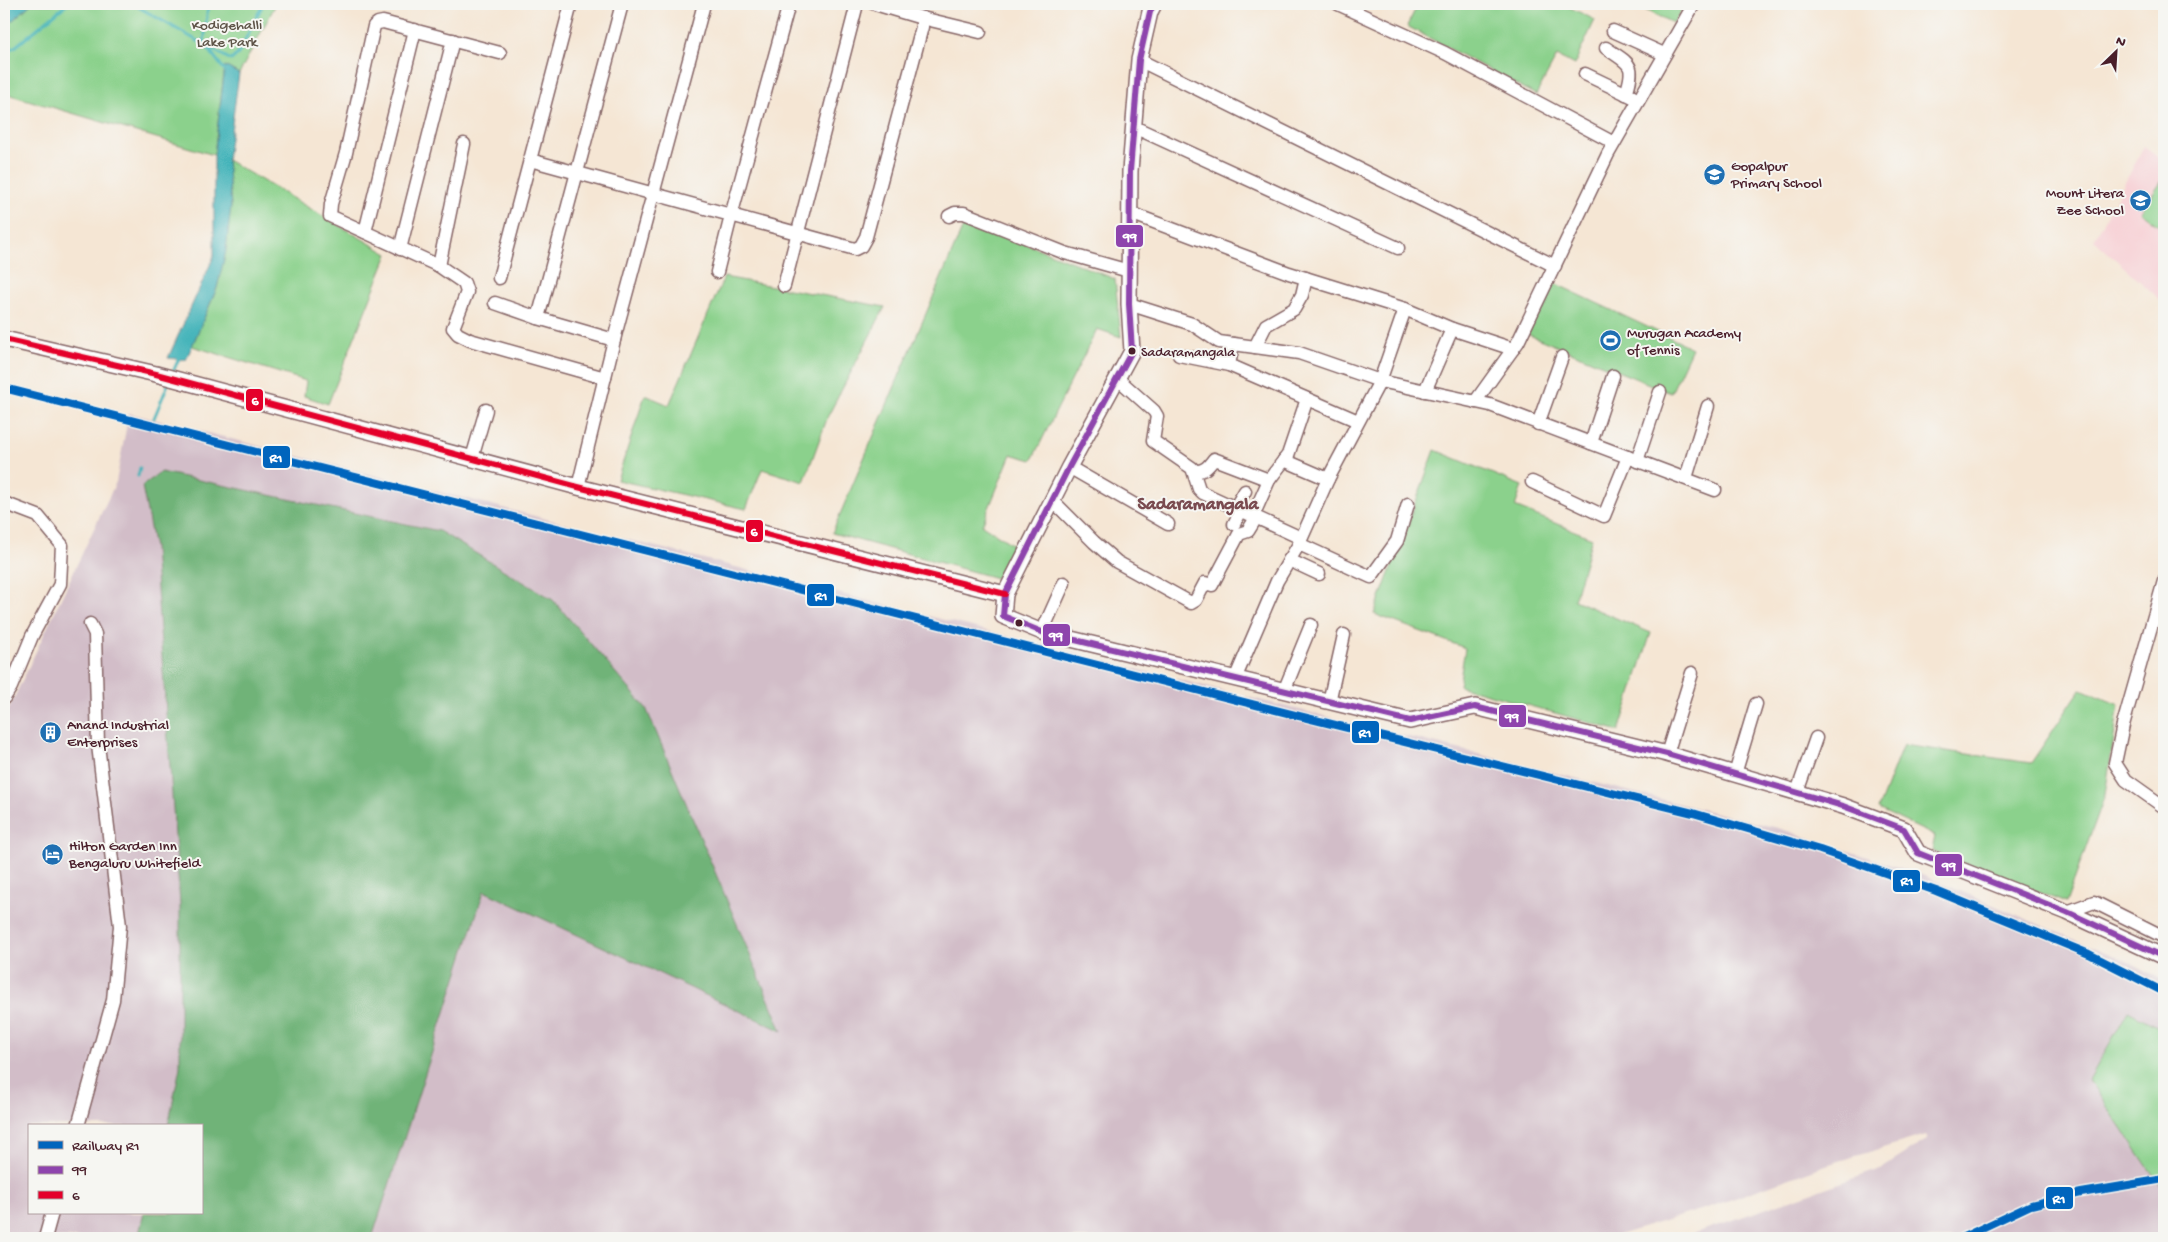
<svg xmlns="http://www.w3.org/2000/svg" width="2168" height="1242" font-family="'Gochi Hand',sans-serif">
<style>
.built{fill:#f7cfd4}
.industrial{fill:#d2bdc8;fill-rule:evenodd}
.green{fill:#8bd18c;stroke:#6a785c}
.forest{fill:#70b378;stroke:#5d6952}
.water{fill:#42b3b9;stroke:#466972}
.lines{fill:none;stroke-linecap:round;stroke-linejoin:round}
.stream{stroke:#42b3b9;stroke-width:3}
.minor-casing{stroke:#866566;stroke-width:15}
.tertiary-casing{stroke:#866566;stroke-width:18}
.minor{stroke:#fff;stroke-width:12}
.tertiary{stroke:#fff;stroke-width:15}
.rail{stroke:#4a1f2b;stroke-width:3;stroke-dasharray:8 4;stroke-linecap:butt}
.bus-1-casing{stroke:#f6f6f2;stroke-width:10}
.bus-2-casing{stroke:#f6f6f2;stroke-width:10}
.bus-1{stroke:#8e44ad;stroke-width:6}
.bus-2{stroke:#e4002b;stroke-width:6}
.rail-1-casing{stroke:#f6f6f2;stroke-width:11}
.rail-1{stroke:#0065bd;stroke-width:8}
.bus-dot{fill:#4a1f2b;stroke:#f6f6f2;stroke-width:2}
.labels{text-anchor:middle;stroke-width:4;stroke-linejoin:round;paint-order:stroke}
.bus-label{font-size:14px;fill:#4a1f2b;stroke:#f6f6f2;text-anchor:start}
.park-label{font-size:15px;fill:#5e5448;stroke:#f6f6f2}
.poi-label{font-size:15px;fill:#4a1f2b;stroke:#f6f6f2;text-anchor:start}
.quarter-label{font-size:18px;font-weight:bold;fill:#7a4b50;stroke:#f6f6f2}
.line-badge{stroke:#f6f6f2;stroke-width:2}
.badge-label{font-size:14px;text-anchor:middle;font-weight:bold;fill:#fff}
</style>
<rect width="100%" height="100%" fill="#f6f6f2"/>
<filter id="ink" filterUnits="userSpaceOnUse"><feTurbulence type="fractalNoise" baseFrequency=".02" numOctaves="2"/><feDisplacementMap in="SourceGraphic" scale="10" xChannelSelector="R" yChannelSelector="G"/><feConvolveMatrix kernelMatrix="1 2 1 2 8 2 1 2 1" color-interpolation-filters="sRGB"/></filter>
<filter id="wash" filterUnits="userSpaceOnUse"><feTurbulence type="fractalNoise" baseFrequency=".0096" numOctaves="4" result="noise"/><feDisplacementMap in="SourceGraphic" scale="20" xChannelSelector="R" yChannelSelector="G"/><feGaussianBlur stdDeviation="1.12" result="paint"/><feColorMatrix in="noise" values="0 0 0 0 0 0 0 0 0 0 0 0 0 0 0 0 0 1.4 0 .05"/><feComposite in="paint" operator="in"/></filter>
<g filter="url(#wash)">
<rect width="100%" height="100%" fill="#f5e6d4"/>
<!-- built -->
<path class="built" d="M2144,147L2164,162V303L2094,240Z"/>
<!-- industrial -->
<path class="industrial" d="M129,413L1259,700L1778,828L1922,875L2131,963L2164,981V1238H1681L1883,1168L1928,1139L1926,1135L1826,1165L1710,1207L1609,1238H4V719L116,482ZM29,1126H201V1213H29Z"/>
<!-- green -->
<g class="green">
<path d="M31,4H276L239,74L225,66L214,155L4,93V28Z"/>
<path d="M1418,4H1563L1595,20L1574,65L1557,56L1536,95L1407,26Z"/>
<path d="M1632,4H1686L1673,23Z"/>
<path d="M227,160L388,254L328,404L304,396L306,381L192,346L217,288L231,206Z"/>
<path d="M2164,178V230L2140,212Z"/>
<path d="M966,220L1115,279L1121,337L1097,329L1032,460L1011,454L982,525L1015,546L996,578L832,533Z"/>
<path d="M724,277L885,307L828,416L804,482L762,469L746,509L617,480L645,395L669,405Z"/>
<path d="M1552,282L1692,348L1671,393L1527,334Z"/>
<path d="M1435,450L1522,486L1515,507L1592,538L1574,600L1651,633L1619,731L1459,686L1465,648L1374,614Z"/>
<path d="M2081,689L2119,705L2105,795L2066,903L1932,851L1935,836L1878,809L1903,745L2031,763Z"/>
<path d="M2128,1011L2164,1030V1191L2089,1080Z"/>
</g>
<!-- forest -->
<path class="forest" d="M161,472L439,531L553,600L646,708L782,1031L484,891L372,1238H138L144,1213H201V1126H168L180,1067V904L154,548L142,486Z"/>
<!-- water -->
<g class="water">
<path d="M4,4H31L4,28Z"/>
<path d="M225,66L239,74L227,160L231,206L226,251L217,288L186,360L168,358L214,256V155Z"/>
</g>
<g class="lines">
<!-- stream -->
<g class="stream">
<path d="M133,4L231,60L238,54L263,4"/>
<path d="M208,4L204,43L226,72"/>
<path d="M4,51L15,47L67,4"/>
<path d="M172,374L180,356"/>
<path d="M154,418L169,382"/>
<path d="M138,476L140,468"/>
</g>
</g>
</g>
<g filter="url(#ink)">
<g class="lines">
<defs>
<g id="minor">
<path d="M571,4L530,160L855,249L861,246L866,237L922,27V18L875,4"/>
<path d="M1338,4L1445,53L1614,143"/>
<path d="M922,18L980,32"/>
<path d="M1613,31L1664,54"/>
<path d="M1606,48C1630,65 1636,63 1626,94"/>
<path d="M500,53L383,22L378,23L374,26L346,153L331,204L330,216L439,266L464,283L467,292L453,328L458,334L470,340L605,378"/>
<path d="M1139,60L1555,266"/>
<path d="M1585,74L1633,97"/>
<path d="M1134,127L1398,248"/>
<path d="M1130,213L1289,273L1405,309L1452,329L1513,349"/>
<path d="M949,216L955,213H964L1065,253L1129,271"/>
<path d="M365,232L415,30"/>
<path d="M400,249L453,40"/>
<path d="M439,266L464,144"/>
<path d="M717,272L731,216L789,4"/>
<path d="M499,278L530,160"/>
<path d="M784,286L857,4"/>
<path d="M495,303L538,318"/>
<path d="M1129,304L1192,324L1219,342L1299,353L1380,381L1490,405L1715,490"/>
<path d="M614,340L538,318L622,4"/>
<path d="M1233,344L1229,365L1358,421"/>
<path d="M1255,347L1266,325L1294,309L1302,295L1306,278"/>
<path d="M1179,355L1229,365"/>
<path d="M1117,378L1154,411L1157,416L1153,441L1192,468L1199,489L1203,493L1301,538"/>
<path d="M1425,391L1452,329"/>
<path d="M1475,402L1518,342L1608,154L1694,4"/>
<path d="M1538,424L1562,357"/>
<path d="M1591,443L1613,376"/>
<path d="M472,458L486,410"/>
<path d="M1284,460L1328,479"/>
<path d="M1637,461L1660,392"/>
<path d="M1069,467L1168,524"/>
<path d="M1194,471C1204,472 1208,467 1214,459L1269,480"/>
<path d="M1686,478L1708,406"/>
<path d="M1532,482L1604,516L1628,457"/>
<path d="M578,487L616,332L704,4"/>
<path d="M1052,500L1094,542L1117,562L1191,603L1196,600L1205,583L1212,585L1239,534L1248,531L1256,518"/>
<path d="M4,503L38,516L62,545L60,584L32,636L11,687L4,698"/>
<path d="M1235,508L1245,491"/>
<path d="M1253,516L1269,480L1288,455L1307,399"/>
<path d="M1234,524L1241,511"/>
<path d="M1299,544L1371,577L1397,541L1408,504"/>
<path d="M1289,560L1319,574"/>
<path d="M2164,581L2123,725L2115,763L2126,780L2164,807"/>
<path d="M1042,632L1064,583"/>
<path d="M1235,679L1277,581L1299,544L1328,479L1380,381L1405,309"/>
<path d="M1284,691L1311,625"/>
<path d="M1329,702L1344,635"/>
<path d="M1667,754L1692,673"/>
<path d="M1735,774L1756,704"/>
<path d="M1797,792L1816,738"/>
<path d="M2067,912L2094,902L2164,937"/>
<path d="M78,1126L113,1000L120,926L98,745L95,634L90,624"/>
<path d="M45,1238L52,1213"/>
</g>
<g id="tertiary">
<path d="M1154,4L1150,12L1139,60L1130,171L1129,304L1132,351L1069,467L1005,594L1003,616L1042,632L1410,721L1475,707L1667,754L1843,806L1904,829L1918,853L2067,912L2164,957"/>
<path d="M4,339L156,374L578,487L1005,594"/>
</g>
</defs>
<!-- minor casing -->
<use href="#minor" class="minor-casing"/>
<!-- tertiary casing -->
<use href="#tertiary" class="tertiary-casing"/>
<!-- minor -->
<use href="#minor" class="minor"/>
<!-- tertiary -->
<use href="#tertiary" class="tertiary"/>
<!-- rail -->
<path class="rail" d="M1961,1238L2031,1205L2081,1193L2164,1179"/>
<defs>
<path id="bus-1" d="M1154,4L1150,12L1139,60L1130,171L1129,304L1132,351L1069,467L1005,594L1003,616L1042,632L1410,721L1475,707L1667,754L1843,806L1904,829L1918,853L2067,912L2164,957"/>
<path id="bus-2" d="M4,339L156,374L578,487L1005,594"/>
</defs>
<!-- bus-1 casing -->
<use href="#bus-1" class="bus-1-casing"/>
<!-- bus-2 casing -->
<use href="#bus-2" class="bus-2-casing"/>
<!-- bus-1 -->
<use href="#bus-1" class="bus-1"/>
<!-- bus-2 -->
<use href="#bus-2" class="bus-2"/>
<defs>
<g id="rail-1">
<path d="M4,388L1303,717L1693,813L1820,850L1936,891L2089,954L2164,992"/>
<path d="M1961,1238L2031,1205L2081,1193L2164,1179"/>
</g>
</defs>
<!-- rail-1 casing -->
<use href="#rail-1" class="rail-1-casing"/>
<!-- rail-1 -->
<use href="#rail-1" class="rail-1"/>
</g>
</g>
<!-- icons -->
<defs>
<symbol id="school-disc" viewBox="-11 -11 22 22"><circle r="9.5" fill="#1f6fb2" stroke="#f6f6f2"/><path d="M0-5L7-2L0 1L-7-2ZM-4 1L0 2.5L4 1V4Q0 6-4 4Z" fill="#fff"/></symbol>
<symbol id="stadium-disc" viewBox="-11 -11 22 22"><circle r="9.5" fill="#1f6fb2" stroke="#f6f6f2"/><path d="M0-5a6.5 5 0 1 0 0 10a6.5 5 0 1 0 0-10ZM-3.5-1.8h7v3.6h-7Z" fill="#fff"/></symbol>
<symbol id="building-disc" viewBox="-11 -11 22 22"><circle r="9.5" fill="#1f6fb2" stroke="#f6f6f2"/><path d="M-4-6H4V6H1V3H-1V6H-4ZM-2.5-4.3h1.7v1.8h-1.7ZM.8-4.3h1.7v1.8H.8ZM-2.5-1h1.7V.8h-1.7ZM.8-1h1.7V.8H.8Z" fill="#fff"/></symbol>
<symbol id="hotel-disc" viewBox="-11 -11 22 22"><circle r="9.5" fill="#1f6fb2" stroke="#f6f6f2"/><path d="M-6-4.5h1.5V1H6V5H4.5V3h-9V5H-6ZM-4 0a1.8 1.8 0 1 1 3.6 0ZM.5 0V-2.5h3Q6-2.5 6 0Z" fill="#fff"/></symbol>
</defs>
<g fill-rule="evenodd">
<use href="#school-disc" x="1702" y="162" width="25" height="25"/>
<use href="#school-disc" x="2128" y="188" width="25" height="25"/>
<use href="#stadium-disc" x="1598" y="328" width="25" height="25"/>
<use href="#building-disc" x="38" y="720" width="25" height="25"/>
<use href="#hotel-disc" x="40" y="842" width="25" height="25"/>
</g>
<!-- markers -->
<g class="bus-dot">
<circle cx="1132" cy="351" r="4.5"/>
<circle cx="1019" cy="623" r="4.5"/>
</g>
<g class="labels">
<!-- bus labels -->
<g class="bus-label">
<text x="1141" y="356">Sadaramangala</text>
</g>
<!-- park labels -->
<g class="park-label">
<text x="227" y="29">Kodigehalli<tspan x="227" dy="17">Lake Park</tspan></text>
</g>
<!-- poi labels -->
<g class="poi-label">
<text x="1731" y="170">Gopalpur<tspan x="1731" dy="17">Primary School</tspan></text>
<text x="2124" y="197" text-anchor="end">Mount Litera<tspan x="2124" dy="17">Zee School</tspan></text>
<text x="1627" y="337">Murugan Academy<tspan x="1627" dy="17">of Tennis</tspan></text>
<text x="67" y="729">Anand Industrial<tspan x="67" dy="17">Enterprises</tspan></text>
<text x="69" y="850">Hilton Garden Inn<tspan x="69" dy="17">Bengaluru Whitefield</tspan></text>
</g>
<!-- quarter labels -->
<g class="quarter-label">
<text x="1198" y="509">Sadaramangala</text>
</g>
</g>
<g class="line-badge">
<rect x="1115" y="224" width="29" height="24" rx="5" fill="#8e44ad"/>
<rect x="245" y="388" width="19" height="24" rx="5" fill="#e4002b"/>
<rect x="262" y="445" width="29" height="24" rx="5" fill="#0065bd"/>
<rect x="745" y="519" width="19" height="24" rx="5" fill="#e4002b"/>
<rect x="806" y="583" width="29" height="24" rx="5" fill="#0065bd"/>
<rect x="1042" y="623" width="29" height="24" rx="5" fill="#8e44ad"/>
<rect x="1498" y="704" width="29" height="24" rx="5" fill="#8e44ad"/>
<rect x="1351" y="720" width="29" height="24" rx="5" fill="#0065bd"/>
<rect x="1934" y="853" width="29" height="24" rx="5" fill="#8e44ad"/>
<rect x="1892" y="869" width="29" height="24" rx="5" fill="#0065bd"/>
<rect x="2045" y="1186" width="29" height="24" rx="5" fill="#0065bd"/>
</g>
<g class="badge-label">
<text x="1130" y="241">99</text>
<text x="255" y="405">6</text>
<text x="276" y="462">R1</text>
<text x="754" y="536">6</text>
<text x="821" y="600">R1</text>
<text x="1056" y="640">99</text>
<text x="1512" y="721">99</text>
<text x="1365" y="737">R1</text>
<text x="1949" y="870">99</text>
<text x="1907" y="885">R1</text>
<text x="2059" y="1203">R1</text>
</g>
<!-- margin -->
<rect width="2168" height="1242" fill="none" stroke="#f6f6f2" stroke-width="20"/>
<!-- legend -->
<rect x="28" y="1124" width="175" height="90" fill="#f6f6f2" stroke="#b1a0a2"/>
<rect x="38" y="1141" width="25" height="8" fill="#0065bd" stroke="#b1a0a2"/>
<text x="72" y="1150" font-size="15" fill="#4a1f2b">Railway R1</text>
<rect x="38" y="1166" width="25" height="8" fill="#8e44ad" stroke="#b1a0a2"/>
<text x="72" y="1174" font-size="15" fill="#4a1f2b">99</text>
<rect x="38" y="1191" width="25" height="8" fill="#e4002b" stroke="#b1a0a2"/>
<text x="72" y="1200" font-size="15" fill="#4a1f2b">6</text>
<!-- north arrow -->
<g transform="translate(2116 52) rotate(25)" stroke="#f6f6f2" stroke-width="4" paint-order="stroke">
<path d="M0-4L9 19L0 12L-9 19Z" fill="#4a1f2b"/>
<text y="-8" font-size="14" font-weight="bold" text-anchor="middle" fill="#4a1f2b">N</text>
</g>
</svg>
